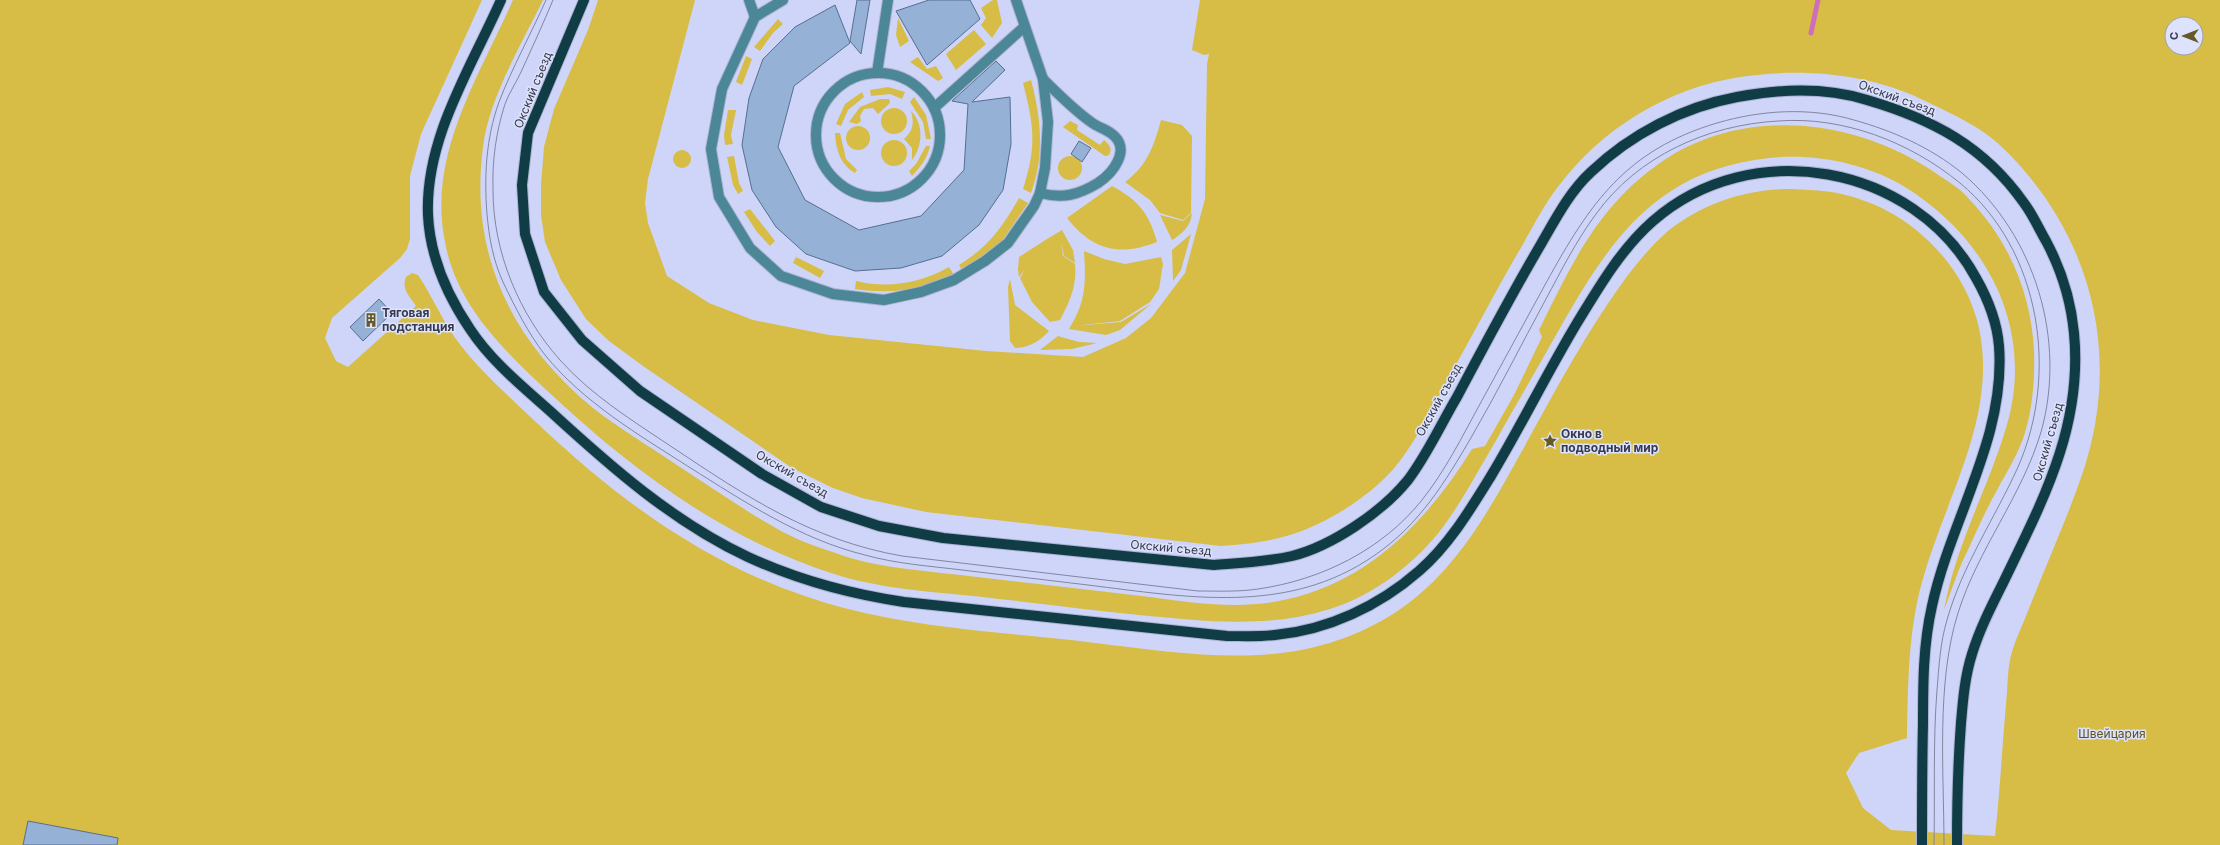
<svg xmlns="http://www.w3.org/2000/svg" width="2220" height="845" font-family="Inter,sans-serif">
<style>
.green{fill:#d7bc46;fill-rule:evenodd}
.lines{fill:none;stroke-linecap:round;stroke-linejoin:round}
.stream{stroke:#ce70b9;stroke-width:5}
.building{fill:#95b1d6;stroke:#566f91}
.minor-casing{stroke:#adb3d2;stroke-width:12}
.major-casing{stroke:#adb3d2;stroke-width:12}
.minor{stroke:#4b8796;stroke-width:10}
.major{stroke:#103c46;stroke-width:10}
.tram{stroke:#8186a0;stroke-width:1}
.labels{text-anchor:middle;stroke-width:3;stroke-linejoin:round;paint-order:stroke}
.street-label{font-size:12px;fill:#383b4d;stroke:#dde3fd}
.poi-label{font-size:12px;font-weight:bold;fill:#383b4d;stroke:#dde3fd;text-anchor:start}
.park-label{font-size:12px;fill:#5c501e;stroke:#dde3fd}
</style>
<rect width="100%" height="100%" fill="#ced5f8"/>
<!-- green -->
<g class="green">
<path d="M0,0H482L421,134L410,176V239L407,249L400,258L332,318L325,338L336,361L348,367L416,306C410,296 401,290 406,277L412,273L418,275C434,299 444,325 462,347C484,375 512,399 538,424C628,509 723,576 844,608C924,629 1013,633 1095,643C1197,655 1295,673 1388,617C1452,579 1487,514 1522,451C1549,402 1576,351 1607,305C1625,278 1644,252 1668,231C1703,203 1747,189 1791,189C1816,190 1839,191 1862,200C1918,219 1966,269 1979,328C1998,417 1945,498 1922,582C1908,633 1908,685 1907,738L1859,753L1846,773L1863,808L1891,830L1995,836C2000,792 2002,748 2006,704C2008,687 2007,668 2012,652C2016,638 2023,624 2028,611C2046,565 2067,519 2083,472C2122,355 2092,235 2004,149C1981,126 1950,113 1921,99C1866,73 1800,68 1740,77C1667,88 1601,129 1557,188C1541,209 1530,233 1516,256C1493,296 1471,338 1448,379C1433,407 1418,437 1399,462C1376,493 1327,524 1290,535C1268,542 1244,544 1221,546L926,512L862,498L833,488L792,468L643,366L609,341L586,319L561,280L545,242L541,215V185L544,147L554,109L588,30L598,0H695L648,179L645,203L648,223L667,276L709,303L753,320L829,335L986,351L1083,357L1126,338L1151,318L1185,273L1205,199L1207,64L1209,54L1204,55L1192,50L1200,0H2220V845H0ZM2172,24H2196V48H2172Z"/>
<path d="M513,0H543C521,45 489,98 483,147C469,254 511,340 593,408C620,429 649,446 677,465C711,487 745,511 781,531C799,541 821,548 841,555C873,566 908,569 941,573C979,577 1018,582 1056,586C1087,590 1119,593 1150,597C1201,604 1250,611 1300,596C1377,574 1431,515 1472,449L1485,446L1514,395L1542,337L1539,330C1573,261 1601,200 1669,157C1751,106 1859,120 1937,174C1947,181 1960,188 1968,198C2008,239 2031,292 2034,350C2035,376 2033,404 2026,429C2020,452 2007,471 1996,492C1986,510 1977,530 1968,550C1958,569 1952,590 1944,610C1956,544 1987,491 2006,428C2036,331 1988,238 1905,187C1866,163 1814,153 1769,158C1658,170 1611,238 1560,328C1537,369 1513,410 1490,451C1475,476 1461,503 1443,527C1416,563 1373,596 1330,609C1267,629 1203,621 1139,615C1092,610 1045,604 999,599C944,592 887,591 834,574C725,539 636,473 554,397C507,353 457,308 445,242C427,155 479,77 513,0Z"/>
<path d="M993,0H997L1002,23L992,38L981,25L986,18L981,8Z"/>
<path d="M898,18L909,41L900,47L896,35Z"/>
<path d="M778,19L783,24L773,33L760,51L754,47Z"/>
<path d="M974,30L986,44L956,70L946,54Z"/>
<path d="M746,56L752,59L742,85L736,82Z"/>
<path d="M918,57L927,69L936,66L943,78L938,81L910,62Z"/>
<path d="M1031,80C1041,117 1045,156 1031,193L1023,189C1037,146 1034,126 1023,83Z"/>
<path d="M888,87L905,92L902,99L890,94L871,96L870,90Z"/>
<path d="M862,92L864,97L848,110L841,126L836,124L845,104Z"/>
<path d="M914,97L926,115L931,139H926L923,122L910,102Z"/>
<path d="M880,99H889L890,103L878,114L873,108L864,109L860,116L861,121L857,124L849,122L860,107Z"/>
<circle cx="894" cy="121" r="13"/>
<path d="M728,110H736L731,135L733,144L725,145L724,135Z"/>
<path d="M911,111C924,124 923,146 912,160V148L904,139C914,130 914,123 911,111Z"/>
<path d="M1161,120L1182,125L1192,136L1191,213L1183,220L1160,213L1150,200L1125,182C1147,166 1154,146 1161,120Z"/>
<path d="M1070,121L1078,125L1077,130L1100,145L1104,140C1109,144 1113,149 1109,155L1105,156L1063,127Z"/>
<circle cx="858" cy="138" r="12"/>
<path d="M835,133H840L846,159L857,170L855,173C840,164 836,150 835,133Z"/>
<circle cx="894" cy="153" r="13"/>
<path d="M926,146H930C927,159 921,166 912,176L909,171L916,164Z"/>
<circle cx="682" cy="159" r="9"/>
<circle cx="1070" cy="168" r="12"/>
<path d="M734,156L739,183L743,191L738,194L733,185L727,157Z"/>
<path d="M1112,186C1138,200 1149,213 1157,242C1119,257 1092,250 1067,218Z"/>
<path d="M1019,198L1028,203L1002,241L963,272L959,265C988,247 1002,228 1019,198Z"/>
<path d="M750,209L775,241L770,246L757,232L744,212Z"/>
<path d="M1192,213C1191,226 1182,234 1172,240L1160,215L1183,221Z"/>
<path d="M1062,230L1073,250L1075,263L1064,256L1061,242L1063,256L1075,264C1077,286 1070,301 1060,320L1050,322L1032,302L1020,278L1025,269L1019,277L1018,270L1019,257L1047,239L1041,247L1047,239Z"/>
<path d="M1191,234L1181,270L1173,281L1172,250Z"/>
<path d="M1084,251L1104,259L1125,264L1161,257L1163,264L1159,289L1150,302L1120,321L1073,326L1121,322L1151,304L1120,330L1106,335L1069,329C1086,302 1086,283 1084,251Z"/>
<path d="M796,257L824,271L820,278L793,263Z"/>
<path d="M949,267L954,275C923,291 889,294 855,289L856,281C888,289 921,283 949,267Z"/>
<path d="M1010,279L1015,305L1049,331C1040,341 1029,348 1015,348L1010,341L1008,287Z"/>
<path d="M1058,336L1079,342L1097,343L1072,349L1040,350Z"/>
</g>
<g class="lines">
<!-- stream -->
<path class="stream" d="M1811,33L1818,0"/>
</g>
<!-- building -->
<g class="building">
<path d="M857,0H870L861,54L850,41Z"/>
<path d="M929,0H970L980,19L927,65L896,11Z"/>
<path d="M835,5L850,43L794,86L778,147L805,200L859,230L921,216L964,170L968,104L952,101L996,61L1005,70L972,102L1010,97L1011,144L1003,190L979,225L942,256L901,268L855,271L806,254L776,227L752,190L742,145L749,98L763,59L795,27Z"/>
<path d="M1079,141L1091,148L1082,162L1071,154Z"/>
<path d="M379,299L392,313L363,341L350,327Z"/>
<path d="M28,821L118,838L117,845H23Z"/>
</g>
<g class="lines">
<defs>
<g id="minor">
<path d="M749,0L755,17"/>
<path d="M783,0L755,17L722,89L711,149L719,197L750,248L781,276L833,294L884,300L921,292L954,280L985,261L1008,243L1034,206L1040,193L1045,168L1048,122L1043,79L1016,0"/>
<circle cx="878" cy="135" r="62"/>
<path d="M877,73L888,0"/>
<path d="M934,108L1024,27"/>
<path d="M1040,193C1063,199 1078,195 1098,183C1113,173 1132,149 1112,134C1106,129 1097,127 1091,122C1074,110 1058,94 1043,79"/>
</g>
<g id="major">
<path d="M501,0C471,68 425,138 428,215C430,257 447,295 470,329C491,361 522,386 550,411C610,466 673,522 748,557C798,580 850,594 904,602L1227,636C1243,636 1259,637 1275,635C1328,630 1379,606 1419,571C1449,545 1470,510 1491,476C1521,426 1547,373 1577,323C1599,287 1621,249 1653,221C1751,135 1914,164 1976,278C1988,299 1997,322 1999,346C2006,438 1951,518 1932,606C1923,645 1923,685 1923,725C1922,765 1922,805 1922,845"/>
<path d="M584,0L528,133L522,185L525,234L544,292L582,340L640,391L762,474L821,507L879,526L943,538L1214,565C1240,563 1266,562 1292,556C1332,546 1382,512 1408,480C1427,455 1441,424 1457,397C1483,348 1509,299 1537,251C1553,224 1568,193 1591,172C1631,134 1683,107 1737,97C1779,89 1825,87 1867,100C1932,119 1984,146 2024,203C2033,215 2039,229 2046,241C2061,269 2071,301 2074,333C2083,426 2043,500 2004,581C1992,605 1980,628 1972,654C1965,676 1963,699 1961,723C1958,763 1957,804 1957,845"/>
</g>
</defs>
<!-- minor casing -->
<use href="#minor" class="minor-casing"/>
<!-- major casing -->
<use href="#major" class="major-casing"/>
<!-- minor -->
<use href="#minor" class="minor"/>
<!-- major -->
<use href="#major" class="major"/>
<!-- tram -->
<g class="tram">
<path d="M546,0C531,34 512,68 499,102C486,138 484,176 487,214C489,237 493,260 503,282C515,307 528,333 545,355C583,402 639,435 689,467C745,502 800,539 865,555C897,564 930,566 962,570C1004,575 1046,580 1088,585C1186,597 1288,616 1375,555C1419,525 1446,481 1472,436C1498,391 1521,345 1546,299C1561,271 1576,241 1596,214C1638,156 1707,125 1778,121C1843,116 1910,142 1960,183C2041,250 2059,374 2018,467C1995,518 1962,566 1947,620C1940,643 1939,667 1937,690C1933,741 1935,793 1934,845"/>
<path d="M553,0C543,24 532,48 521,72C516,83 509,93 505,104C496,132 492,161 493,190C493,252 519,314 560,360C591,395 633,421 672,447C747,497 811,540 902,556L1198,591C1218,591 1238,592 1258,589C1321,580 1382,550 1422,500C1445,471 1462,437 1480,404C1502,364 1524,323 1546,283C1590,203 1626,150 1717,123C1761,110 1810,107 1854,120C1893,131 1930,147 1962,173C2035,235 2067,340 2041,432C2022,496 1978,549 1958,613C1936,683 1944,771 1944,845"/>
</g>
</g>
<!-- icons -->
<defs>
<symbol id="building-bare" viewBox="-9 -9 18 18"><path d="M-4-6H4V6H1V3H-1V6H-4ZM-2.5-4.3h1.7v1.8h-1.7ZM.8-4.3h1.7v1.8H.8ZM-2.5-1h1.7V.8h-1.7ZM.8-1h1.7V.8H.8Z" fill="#655926" stroke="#dde3fd" stroke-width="2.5" paint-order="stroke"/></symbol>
<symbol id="sight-bare" viewBox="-9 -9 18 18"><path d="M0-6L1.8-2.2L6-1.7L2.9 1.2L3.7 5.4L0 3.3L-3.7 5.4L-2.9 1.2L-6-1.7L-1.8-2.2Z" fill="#655926" stroke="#dde3fd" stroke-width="2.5" paint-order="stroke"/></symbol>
</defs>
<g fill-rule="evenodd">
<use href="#building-bare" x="361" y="310" width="20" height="20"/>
<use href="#sight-bare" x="1540" y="431" width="20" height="20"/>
</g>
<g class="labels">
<!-- street labels -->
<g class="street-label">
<text transform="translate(533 90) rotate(-68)" y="4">Окский съезд</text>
<text transform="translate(1897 98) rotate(20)" y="4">Окский съезд</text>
<text transform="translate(1439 400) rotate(-61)" y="4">Окский съезд</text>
<text transform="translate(2048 442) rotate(-74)" y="4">Окский съезд</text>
<text transform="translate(792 474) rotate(30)" y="4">Окский съезд</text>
<text transform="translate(1171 548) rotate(5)" y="4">Окский съезд</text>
</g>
<!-- poi labels -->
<g class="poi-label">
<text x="382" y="317">Тяговая<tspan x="382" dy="14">подстанция</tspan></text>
<text x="1561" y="438">Окно в<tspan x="1561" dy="14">подводный мир</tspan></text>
</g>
<!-- park labels -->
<g class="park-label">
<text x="2112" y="738">Швейцария</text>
</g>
</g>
<!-- north arrow -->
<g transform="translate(2184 36) rotate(270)"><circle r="19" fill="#dde3fd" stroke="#9ba0b7"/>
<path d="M0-3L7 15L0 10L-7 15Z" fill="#655926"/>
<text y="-6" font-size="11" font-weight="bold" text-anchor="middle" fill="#383b4d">С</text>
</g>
</svg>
